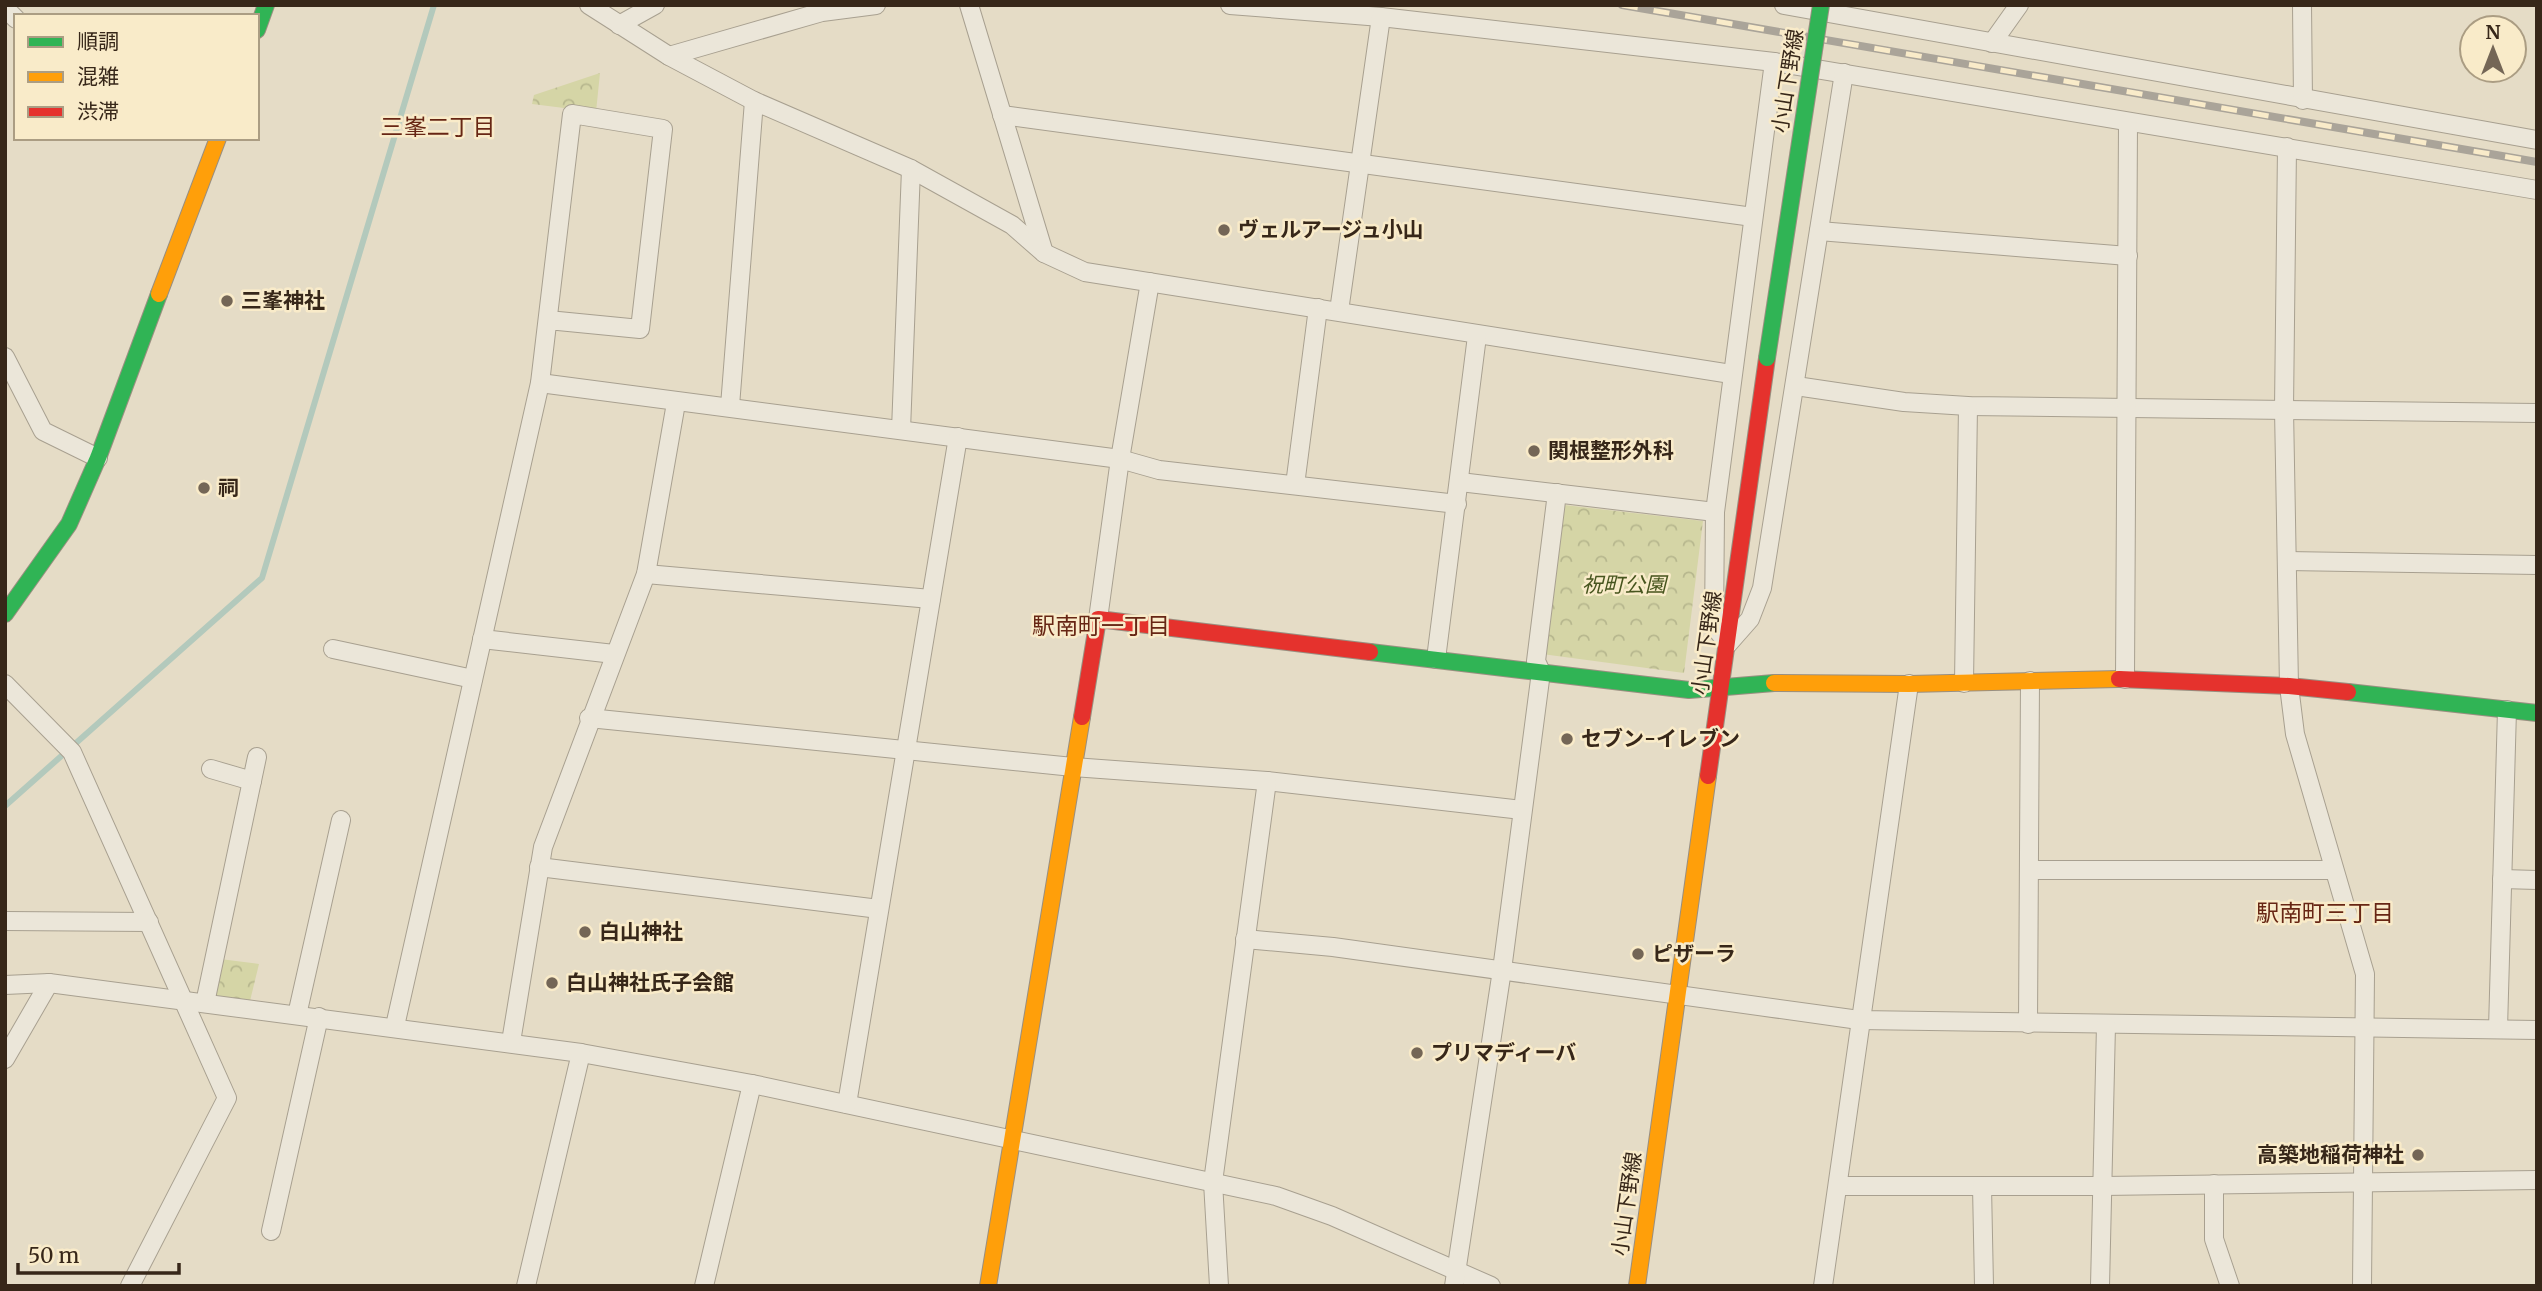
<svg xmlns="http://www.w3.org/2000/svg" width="2542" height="1291" font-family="Merriweather,'Noto Sans JP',serif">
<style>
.forest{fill:url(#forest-crowns)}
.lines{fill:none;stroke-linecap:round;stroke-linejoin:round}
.stream{stroke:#b3c9bc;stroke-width:6}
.street-casing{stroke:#a8a090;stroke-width:20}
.fast-casing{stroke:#998f80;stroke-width:18}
.slow-casing{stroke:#998f80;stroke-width:18}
.jam-casing{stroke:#998f80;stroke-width:18}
.street{stroke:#ebe6d9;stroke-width:18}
.fast{stroke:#30b455;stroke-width:16}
.slow{stroke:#ff9f0a;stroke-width:16}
.jam{stroke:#e5322d;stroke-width:16}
.rail-casing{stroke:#aaa499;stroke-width:8}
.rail{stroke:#f9ebc9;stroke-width:5;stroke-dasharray:16;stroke-linecap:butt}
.fast-bridge-casing{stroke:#998f80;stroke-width:18;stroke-linecap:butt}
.fast-bridge{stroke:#30b455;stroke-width:16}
.poi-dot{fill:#746656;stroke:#f9ebc9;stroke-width:2.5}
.labels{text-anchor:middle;stroke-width:5;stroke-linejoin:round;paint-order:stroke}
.street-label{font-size:21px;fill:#372719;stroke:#f9ebc9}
.poi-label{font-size:21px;font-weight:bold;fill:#372719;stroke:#f9ebc9;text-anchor:start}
.park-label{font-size:21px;font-style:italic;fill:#47551e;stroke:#f9ebc9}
.neighbourhood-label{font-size:23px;fill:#672614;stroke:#f9ebc9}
</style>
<defs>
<pattern id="forest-crowns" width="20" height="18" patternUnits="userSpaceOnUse" patternTransform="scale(1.75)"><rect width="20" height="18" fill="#d5d5a6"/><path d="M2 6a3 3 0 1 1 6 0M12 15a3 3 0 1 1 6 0" fill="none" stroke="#b7b78e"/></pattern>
</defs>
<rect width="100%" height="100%" fill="#e5dcc6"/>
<!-- forest -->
<g class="forest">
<path d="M600,73L596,112L532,104L534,95Z"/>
<path d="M1564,505L1703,521L1684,673L1542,654Z"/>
<path d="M220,959L259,964L250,1001L213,995Z"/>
</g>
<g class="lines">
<!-- stream -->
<path class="stream" d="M5,806L262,578L434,5"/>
<defs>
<g id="street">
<path d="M589,5L669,56L754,101L911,169L1012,225L1044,253L1085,272L1731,374"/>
<path d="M969,5L1044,253"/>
<path d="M1230,5L1381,17L1774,62L2537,190"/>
<path d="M1784,5L2537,140"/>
<path d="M2302,5L2303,100"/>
<path d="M8,11L16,19"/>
<path d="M619,25L655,5"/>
<path d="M1992,43L2019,5"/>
<path d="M669,56L822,12L876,5"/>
<path d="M1774,62L1715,512L1714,626L1728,644L1750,619L1762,588L1844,73"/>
<path d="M1002,115L1753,217"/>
<path d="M2287,147L2284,409L2289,686L2295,734L2365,974L2362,1286"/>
<path d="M1819,231L2128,256"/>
<path d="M1339,311L1381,17"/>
<path d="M5,357L43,431L98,458"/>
<path d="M540,383L1120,459L1159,470L1457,504"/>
<path d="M1796,386L1904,402L1968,406L2537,413"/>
<path d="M730,406L754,101"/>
<path d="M901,430L911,169"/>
<path d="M1460,482L1715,512"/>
<path d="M1295,485L1318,308"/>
<path d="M2287,561L2537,565"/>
<path d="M646,574L931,599"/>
<path d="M1098,619L1120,459L1150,282"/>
<path d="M482,639L614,654"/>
<path d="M333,649L473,679"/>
<path d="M1436,659L1477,336"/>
<path d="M2125,679L2128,123"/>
<path d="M1964,683L1968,406"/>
<path d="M5,684L72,752L227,1098L130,1286"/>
<path d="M589,718L1073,767L1267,781L1522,810"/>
<path d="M211,769L252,781"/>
<path d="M539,867L879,909"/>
<path d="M2029,870H2334"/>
<path d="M2502,879L2537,880"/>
<path d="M5,921L149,922"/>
<path d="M1245,939L1333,947L1859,1020L2537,1030"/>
<path d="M5,985L49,983L581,1053L752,1084L1276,1196L1332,1216L1491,1286"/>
<path d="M205,1003L257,757"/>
<path d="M297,1015L341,820"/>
<path d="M2028,1024L2030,681"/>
<path d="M395,1026L540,383L572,114L663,129L640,329L548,320"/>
<path d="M2498,1029L2507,710"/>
<path d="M511,1042L543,847L646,574L676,403"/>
<path d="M5,1059L49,983"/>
<path d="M847,1104L958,437"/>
<path d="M2214,1184V1239L2230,1286"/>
<path d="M1838,1186H2103L2537,1180"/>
<path d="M1982,1186L1984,1286"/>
<path d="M271,1231L319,1017"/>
<path d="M526,1286L581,1053"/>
<path d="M704,1286L752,1084"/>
<path d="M1219,1286L1213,1182L1267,781"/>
<path d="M1454,1286L1502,970L1541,672L1536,661L1557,493"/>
<path d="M1823,1286L1909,684"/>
<path d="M2100,1286L2106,1025"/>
</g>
<g id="fast">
<path d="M257,30L266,5"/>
<path d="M5,614L69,524L98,458L159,294"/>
<path d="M1370,652L1689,690L1774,683"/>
<path d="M2348,692L2537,713"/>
</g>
<g id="slow">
<path d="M159,294L218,138"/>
<path d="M1774,683L1909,684L2119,679"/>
<path d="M988,1286L1082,717"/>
<path d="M1637,1286L1708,776"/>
</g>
<g id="jam">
<path d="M2119,679L2289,686L2348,692"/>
<path d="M1082,717L1098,619L1370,652"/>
<path d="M1708,776L1767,358"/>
</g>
</defs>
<!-- street casing -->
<use href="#street" class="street-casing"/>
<!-- fast casing -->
<use href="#fast" class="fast-casing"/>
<!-- slow casing -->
<use href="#slow" class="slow-casing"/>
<!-- jam casing -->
<use href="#jam" class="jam-casing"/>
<!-- street -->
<use href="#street" class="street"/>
<!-- fast -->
<use href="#fast" class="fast"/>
<!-- slow -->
<use href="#slow" class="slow"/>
<!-- jam -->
<use href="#jam" class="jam"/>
<defs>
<path id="rail" d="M1622,5L2537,162"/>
</defs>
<!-- rail casing -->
<use href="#rail" class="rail-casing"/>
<!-- rail -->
<use href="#rail" class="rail"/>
<defs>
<path id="fast-bridge" d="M1767,358L1821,5"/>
</defs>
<!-- fast-bridge casing -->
<use href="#fast-bridge" class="fast-bridge-casing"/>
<!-- fast-bridge -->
<use href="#fast-bridge" class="fast-bridge"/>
</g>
<!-- markers -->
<g class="poi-dot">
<circle cx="1224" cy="230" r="7"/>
<circle cx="227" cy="301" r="7"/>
<circle cx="1534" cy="451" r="7"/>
<circle cx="204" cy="488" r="7"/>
<circle cx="1567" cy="739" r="7"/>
<circle cx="585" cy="932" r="7"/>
<circle cx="1638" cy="954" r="7"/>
<circle cx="552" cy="983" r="7"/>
<circle cx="1417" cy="1053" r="7"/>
<circle cx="2418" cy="1155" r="7"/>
</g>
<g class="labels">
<!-- street labels -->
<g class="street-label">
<text transform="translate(1788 81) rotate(-81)" y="7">小山下野線</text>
<text transform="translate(1707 643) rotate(-82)" y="7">小山下野線</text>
<text transform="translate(1627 1204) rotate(-82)" y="7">小山下野線</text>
</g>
<!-- poi labels -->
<g class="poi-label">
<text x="1238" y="237">ヴェルアージュ小山</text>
<text x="241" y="308">三峯神社</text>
<text x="1548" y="458">関根整形外科</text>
<text x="218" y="495">祠</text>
<text x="1581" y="746">セブン-イレブン</text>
<text x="599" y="939">白山神社</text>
<text x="1652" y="961">ピザーラ</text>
<text x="566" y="990">白山神社氏子会館</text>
<text x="1431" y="1060">プリマディーバ</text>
<text x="2404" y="1162" text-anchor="end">高築地稲荷神社</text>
</g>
<!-- park labels -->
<g class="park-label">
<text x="1624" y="592">祝町公園</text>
</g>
<!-- neighbourhood labels -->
<g class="neighbourhood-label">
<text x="438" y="135">三峯二丁目</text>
<text x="1101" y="634">駅南町一丁目</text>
<text x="2325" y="921">駅南町三丁目</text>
</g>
</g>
<!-- border -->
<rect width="2542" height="1291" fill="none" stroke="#372719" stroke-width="14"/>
<!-- legend -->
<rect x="14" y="14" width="245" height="126" fill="#f9ebc9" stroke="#ab9d83" stroke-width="2"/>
<rect x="28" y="37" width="35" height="10" fill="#30b455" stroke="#ab9d83" stroke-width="2"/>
<text x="77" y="49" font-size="21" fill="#372719">順調</text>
<rect x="28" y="72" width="35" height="10" fill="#ff9f0a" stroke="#ab9d83" stroke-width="2"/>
<text x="77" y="84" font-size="21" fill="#372719">混雑</text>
<rect x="28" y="107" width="35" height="10" fill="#e5322d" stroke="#ab9d83" stroke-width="2"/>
<text x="77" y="119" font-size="21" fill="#372719">渋滞</text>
<!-- north arrow -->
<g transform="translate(2493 49)"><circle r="33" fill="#f9ebc9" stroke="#ab9d83" stroke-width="2"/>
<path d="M0-5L12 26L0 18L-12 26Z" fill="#746656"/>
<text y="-10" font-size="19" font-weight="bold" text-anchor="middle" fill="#372719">N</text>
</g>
<!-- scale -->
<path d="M18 1263v10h161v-10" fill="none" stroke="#372719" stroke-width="3.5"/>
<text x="28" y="1263" font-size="21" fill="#372719" stroke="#f9ebc9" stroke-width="5" paint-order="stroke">50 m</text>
</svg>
